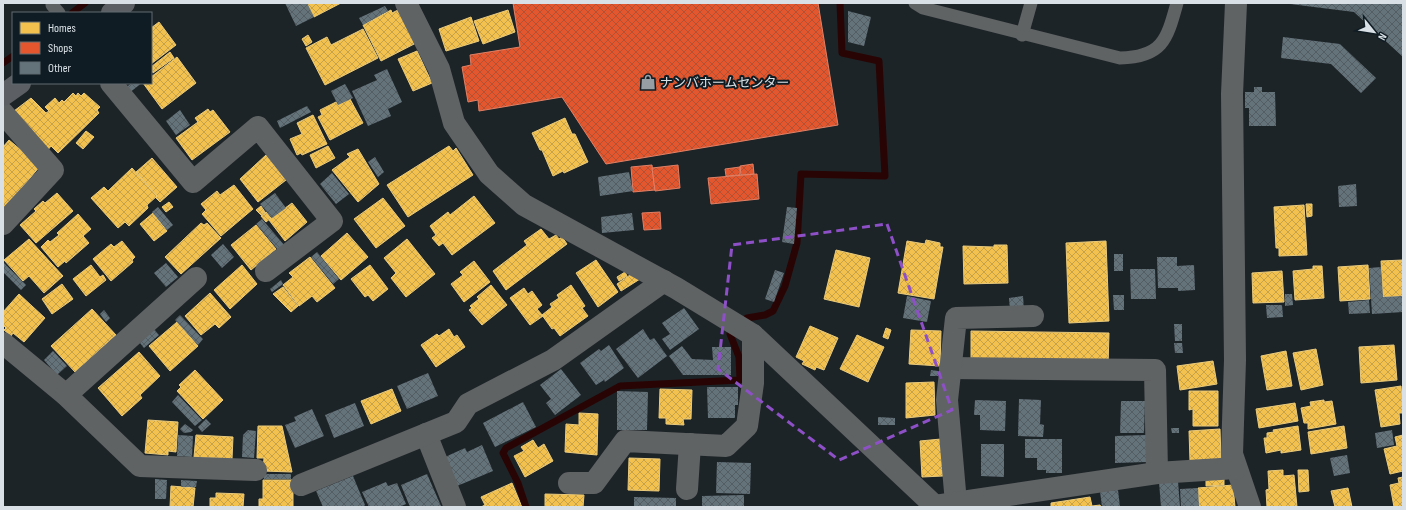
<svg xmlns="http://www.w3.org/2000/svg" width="1406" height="510" font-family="'Sofia Sans Condensed','Noto Sans JP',sans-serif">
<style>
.homes{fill:url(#homes-cross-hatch);stroke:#eacb7c}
.shops{fill:url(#shops-cross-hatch);stroke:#e18065}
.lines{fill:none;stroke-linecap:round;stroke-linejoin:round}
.stream{stroke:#280504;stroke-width:7}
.building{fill:url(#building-cross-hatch)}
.lane{stroke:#606364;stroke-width:13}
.street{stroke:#606364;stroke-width:22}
.highway{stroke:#5c6064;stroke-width:22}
.marked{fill:none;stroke:#8e50c7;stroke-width:3;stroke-dasharray:8 5;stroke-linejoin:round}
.labels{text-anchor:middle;stroke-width:4;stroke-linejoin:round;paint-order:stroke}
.poi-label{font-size:13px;fill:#d9e1e6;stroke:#0f1c23;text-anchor:start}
</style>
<defs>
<pattern id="homes-cross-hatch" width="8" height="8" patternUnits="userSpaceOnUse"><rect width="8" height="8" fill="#f2c14e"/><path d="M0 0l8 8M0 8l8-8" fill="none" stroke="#c6a24c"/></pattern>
<pattern id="shops-cross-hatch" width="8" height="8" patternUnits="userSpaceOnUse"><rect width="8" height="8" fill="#e4572e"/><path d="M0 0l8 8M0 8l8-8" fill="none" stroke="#b35135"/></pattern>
<pattern id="building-cross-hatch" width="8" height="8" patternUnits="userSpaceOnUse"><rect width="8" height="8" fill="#64727a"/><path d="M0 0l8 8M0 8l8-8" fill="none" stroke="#545d62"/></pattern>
</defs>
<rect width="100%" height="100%" fill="#1d2428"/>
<!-- homes -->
<g class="homes">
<path d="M307,3H341L314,17Z"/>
<path d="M391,10L392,13L398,10L418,42L381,61L363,25Z"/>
<path d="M508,10L515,32L483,44L474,21Z"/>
<path d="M471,17L479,41L446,51L439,29Z"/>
<path d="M159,22L176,45L151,64V28Z"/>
<path d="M363,29L378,58L325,85L306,48L327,37L331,45Z"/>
<path d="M308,35L312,42L306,46L302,39Z"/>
<path d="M417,51L432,83L413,91L398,59Z"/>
<path d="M170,52L174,58L153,73L151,67Z"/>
<path d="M177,57L196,83L162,109L143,83H151V77Z"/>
<path d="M73,93L76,96L78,93L81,96L84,93L100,107L97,110L99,113L58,153L51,146L47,151L14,111L31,98L46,113L49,111L45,107L55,98L59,103L62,100L64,102Z"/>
<path d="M350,99L363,123L330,140L318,117L322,115L320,110L336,102L338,105Z"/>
<path d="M208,109L210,112L213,110L230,132L192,160L176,138L198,122L195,118Z"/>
<path d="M313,115L327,144L302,155L301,153L297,155L290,139L302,134L297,123Z"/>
<path d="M565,118L572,134H575L588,162L564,173L563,171L553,176L542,150H540L532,133Z"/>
<path d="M86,131L94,137L83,149L76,143Z"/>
<path d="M9,140L40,166L3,211V147Z"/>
<path d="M328,146L335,158L316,168L310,155Z"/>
<path d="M449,146L453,151L456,148L473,175L408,217L387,185Z"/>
<path d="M358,149L379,184L358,202L332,170L350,157L347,154Z"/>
<path d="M266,155L286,180L258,202L240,179Z"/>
<path d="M152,158L177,187L160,202L155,197L157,196L136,172Z"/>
<path d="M132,168L157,196L147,205L148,208L129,226L125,222L118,228L91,198L104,187L108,191Z"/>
<path d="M234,185L253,209L221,236L202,214L206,210L201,204L217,191L220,195Z"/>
<path d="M57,193L73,211L36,243L20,225L36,211L34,209L43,201L45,203Z"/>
<path d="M474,196L495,223L452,255L443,243L439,246L432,238L436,235L430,226L448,212L450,215Z"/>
<path d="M383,198L405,226L376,248L354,219Z"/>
<path d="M169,202L173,207L166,212L162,207Z"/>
<path d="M292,203L307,222L285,241L269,220Z"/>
<path d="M1306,204H1312V216L1307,217Z"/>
<path d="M1304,205L1307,255L1279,256V248H1276L1274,207Z"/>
<path d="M261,206L265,212L261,215L256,210Z"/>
<path d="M266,212L271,218L266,222L261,216Z"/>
<path d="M153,213L167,231L154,241L140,224Z"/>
<path d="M78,214L91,229L83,236L89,243L66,263L65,261L58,267L41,247L48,240L50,242L59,235L57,233Z"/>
<path d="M201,223L204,225L207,223L221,238L181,274L165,257Z"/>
<path d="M256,225L276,249L251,270L231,245Z"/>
<path d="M541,229L549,239L556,235L559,239L562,237L567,244L506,290L493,271L527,245L524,241Z"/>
<path d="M347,233L368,257L341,280L321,256Z"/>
<path d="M29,239L63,276L44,293L29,276L23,281L4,260Z"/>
<path d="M407,239L435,274L406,297L391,278L396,273L384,258Z"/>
<path d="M926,240L940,243V247H943L934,299L898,293L907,241L925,244Z"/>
<path d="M122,241L135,257L132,260L133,262L111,281L93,259L111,244L114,247Z"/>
<path d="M1106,241L1109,321L1069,323L1066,243Z"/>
<path d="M994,245H1007L1008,283L964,284L963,246L994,247Z"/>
<path d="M836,250L870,258L859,307L824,299Z"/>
<path d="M310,257L335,288L317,302L312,296L299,306L283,285L293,277L289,273Z"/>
<path d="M596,260L618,292L598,307L576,273Z"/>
<path d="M1403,260V296L1383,297L1381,261Z"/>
<path d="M474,261L490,282L464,302L451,284L463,275L460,272Z"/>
<path d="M91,265L100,277L103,275L106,280L86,296L73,279Z"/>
<path d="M242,265L257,284L230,309L214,290Z"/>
<path d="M370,265L388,289L373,301L368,295L365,297L351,279Z"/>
<path d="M1368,265L1370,299L1340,301L1338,267Z"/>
<path d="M1313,266H1322L1324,298L1295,300L1293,271L1313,269Z"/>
<path d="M1282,271L1284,302L1253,303L1252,273Z"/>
<path d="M625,272L627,276L619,281L617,277Z"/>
<path d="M630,275L640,279L621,291L617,284Z"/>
<path d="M62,284L73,299L52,314L42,299Z"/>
<path d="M491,285L507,305L482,325L469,310L472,308L470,306L479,299L477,297Z"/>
<path d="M571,285L585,306L582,308L588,316L560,336L554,328L552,329L542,315L552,307L550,304L559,298L557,295Z"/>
<path d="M283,287L298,306L291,312L273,294Z"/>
<path d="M524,288L528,294L532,291L542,305L537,309L543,316L530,325L510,298Z"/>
<path d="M210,293L231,317L219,328L215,324L201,335L185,316Z"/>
<path d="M19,294L45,318L24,342L13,333L11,336L4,330L6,328L3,325V312Z"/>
<path d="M92,309L116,335L75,372L51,346Z"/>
<path d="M177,322L198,346L170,371L149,346Z"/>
<path d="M810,326L838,338L824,370L816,367L815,370L802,364L804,361L796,357Z"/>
<path d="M886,328L891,330L888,339L883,337Z"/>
<path d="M449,329L454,337L457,335L465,347L436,367L421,345L437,334L439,336Z"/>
<path d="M911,330L941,331L940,366L909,364Z"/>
<path d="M971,331L1109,333L1108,366L971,364Z"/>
<path d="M857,335L884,347L868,382L840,369Z"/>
<path d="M1394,345L1397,380L1361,383L1359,347Z"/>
<path d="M1316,349L1323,385L1301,390L1293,353Z"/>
<path d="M1286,351L1292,386L1267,390L1261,356Z"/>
<path d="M139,352L160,376L140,395L142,398L122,416L98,388Z"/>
<path d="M1213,361L1217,384L1180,390L1177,366Z"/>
<path d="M195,370L223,400L203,419L177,391L181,387L179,385Z"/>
<path d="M934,382L935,415L906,418V383Z"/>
<path d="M1401,386L1403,413H1399L1400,424L1381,427L1375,390Z"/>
<path d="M392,389L401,411L371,424L361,401Z"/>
<path d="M660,389L692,390L691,419H683L684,425L666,424V418H659Z"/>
<path d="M1189,391H1218V426H1193V409L1189,410Z"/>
<path d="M1324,400V402L1332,401L1336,424L1308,429V423H1304L1301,408L1311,406L1310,402Z"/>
<path d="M1295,403L1298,421L1259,428L1256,409Z"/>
<path d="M579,413L598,414L597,455L565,452L566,424L579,425Z"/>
<path d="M148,420L178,422L176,452L168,451V455L145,453Z"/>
<path d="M258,426H282L292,472L263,471L264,458H257Z"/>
<path d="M1298,426L1301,450L1281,453V450L1266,453L1264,438H1267V433L1274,432L1273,430Z"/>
<path d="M1344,426L1347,448L1311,454L1308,432Z"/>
<path d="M1220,429L1221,459L1190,461L1189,431Z"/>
<path d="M196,435L233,437L232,459L194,457Z"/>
<path d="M1403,435V471L1390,474L1384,449L1397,446L1395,437Z"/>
<path d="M941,439L943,476L922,477L920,441Z"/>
<path d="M533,440L538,448L544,444L553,461L525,477L514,456L524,451L521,447Z"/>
<path d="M629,458L660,459L659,491L628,490Z"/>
<path d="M1283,470V476L1294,475L1297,507H1265H1267L1266,490L1269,489L1268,471Z"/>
<path d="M1298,470H1308L1309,491L1299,492Z"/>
<path d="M1224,477V485L1206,486V478Z"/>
<path d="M1403,477V507H1394L1390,485L1399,483L1398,478Z"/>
<path d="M263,480H293V507H259V499H263Z"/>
<path d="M512,483L522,507H481L485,505L481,497Z"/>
<path d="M1233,485L1235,507H1199L1198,488Z"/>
<path d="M171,486L195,488L193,507H170Z"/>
<path d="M1348,488L1352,507H1335L1331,491Z"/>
<path d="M216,493L244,494L243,507H210V498H216Z"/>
<path d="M545,494L584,495L583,507H545Z"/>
<path d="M1090,497L1092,506L1100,505L1101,507H1051V503Z"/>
</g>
<!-- shops -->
<g class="shops">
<path d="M513,3H818L838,125L606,164L562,97L479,111L478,100L468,102L462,67L471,65L470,55L520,47Z"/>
<path d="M753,164L754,174L741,175L740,166Z"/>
<path d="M652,165L655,190L633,192L631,167Z"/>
<path d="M678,165L680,188L655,191L652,168Z"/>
<path d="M740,167V175L726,176L725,169Z"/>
<path d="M757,174L759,199L711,204L708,178Z"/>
<path d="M660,212L661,229L644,230L642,213Z"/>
</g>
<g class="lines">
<!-- stream -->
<g class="stream">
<path d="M72,13L85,3"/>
<path d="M3,63L13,56"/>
<path d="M747,318L765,315L773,311L785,286L797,243L801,174L885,176L879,61L842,53L840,3"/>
<path d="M526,507L518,483L503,453L506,448L620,386L740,380L739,357L730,334L733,331"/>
</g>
</g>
<!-- building -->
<g class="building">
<path d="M285,3H307L314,17L296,26Z"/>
<path d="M1282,3H1401L1403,4V57L1354,12Z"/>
<path d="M385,6L388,11L363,25L359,18Z"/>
<path d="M848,11L871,17L864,46L848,42Z"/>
<path d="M1283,37L1340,44L1376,78L1361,93L1331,64L1281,58Z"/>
<path d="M387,69L402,102L388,109L391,116L368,126L352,91L377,80L374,75Z"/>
<path d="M132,83H142L129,93L125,88Z"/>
<path d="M345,84L353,98L338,105L331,91Z"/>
<path d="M1254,87H1262V92H1275L1276,126H1249V108H1245V92H1254Z"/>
<path d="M307,106L311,112L280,128L277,121Z"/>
<path d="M180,110L190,125L176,135L166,121Z"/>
<path d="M375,157L384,172L378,177L368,162Z"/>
<path d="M629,172L633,191L600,196L598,177Z"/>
<path d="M332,173L349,194L336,204L320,184Z"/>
<path d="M1356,184L1357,206L1339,207L1338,186Z"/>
<path d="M275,193L286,208L272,218L260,204Z"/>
<path d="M158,207L173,225L167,230L152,212Z"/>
<path d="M787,207L797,208L794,244L782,242Z"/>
<path d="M632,213L634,230L602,233L601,217Z"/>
<path d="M262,219L285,246L279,251L256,224Z"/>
<path d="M223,244L234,257L222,268L211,255Z"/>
<path d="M317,252L339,279L333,284L311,257Z"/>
<rect x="1114" y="254" width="9" height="17"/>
<path d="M1157,257H1177V266L1194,265L1195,290L1178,291V288H1158Z"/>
<path d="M4,263L26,285L21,290L3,272Z"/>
<path d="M166,263L178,277L166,287L154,273Z"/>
<path d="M1381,267L1383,297L1403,296V312L1372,314L1369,268Z"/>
<path d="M1130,269H1155L1156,299H1131Z"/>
<path d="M775,270L784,273L774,302L765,299Z"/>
<path d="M281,280L283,284L272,292L270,289Z"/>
<path d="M1285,294H1292L1293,305L1285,306Z"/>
<path d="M1113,295H1124V310H1114Z"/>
<path d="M907,296L931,301L927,322L903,318Z"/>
<path d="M1023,296L1024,310L1010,311L1009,298Z"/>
<path d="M1369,300L1370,313L1349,314L1348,302Z"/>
<path d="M1266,305H1282L1283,317L1267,318Z"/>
<path d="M684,308L699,329L670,350L662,339L670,334L662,323Z"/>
<path d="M104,310L110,318L106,322L100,314Z"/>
<path d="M180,315L203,339L198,345L175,320Z"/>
<path d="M1174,324H1182V341H1175Z"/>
<path d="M154,329L159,335L144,348L140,343Z"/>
<path d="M643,329L650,340L654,338L667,356L638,378L616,349Z"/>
<path d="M1174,343H1182L1183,353H1175Z"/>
<path d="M609,345L624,368L605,382L604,380L596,385L580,363L599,349L601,351Z"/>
<path d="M682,346L692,359L713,360L712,347H731V375H683L669,356Z"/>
<path d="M53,351L67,366L57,375L44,360Z"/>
<path d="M561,369L581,395L555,415L546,403L551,399L540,385Z"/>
<path d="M931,370L938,371V376H930Z"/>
<path d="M428,373L438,396L407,409L397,386Z"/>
<path d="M707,387H738V405H735V418H708Z"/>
<path d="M617,391L648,392L647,430H617Z"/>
<path d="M178,395L202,420L195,426L172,402Z"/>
<path d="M1019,399L1041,400L1040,424L1044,425L1043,437L1018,436Z"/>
<path d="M975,400L1006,401L1005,431L980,430V415H974Z"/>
<path d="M1121,401H1145L1144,433H1120Z"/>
<path d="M523,402L536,427L495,447L483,423Z"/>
<path d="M355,403L364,426L334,438L325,415Z"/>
<path d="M312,409L324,436L295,448L285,425L296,421L294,417Z"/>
<path d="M878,417L895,418V425H878Z"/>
<path d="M206,419L211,424L202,432L198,427Z"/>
<path d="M185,424L193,430L191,432L184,433L180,429Z"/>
<path d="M1171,428H1179V433H1172Z"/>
<path d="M248,430L256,431L254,458L242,457L243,435Z"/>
<path d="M1392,430L1394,445L1377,448L1375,433Z"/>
<path d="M178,435L193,436L192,457L177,456Z"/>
<path d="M1146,435V462L1115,463V436Z"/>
<path d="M1025,439H1062V473H1046V470H1037V458H1025Z"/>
<path d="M981,444H1004V477L981,476Z"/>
<path d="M482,445L493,471L457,486L445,457L465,448L467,452Z"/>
<path d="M1347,455L1350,473L1334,476L1330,458Z"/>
<path d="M717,462L751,463L750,494L716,493Z"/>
<rect x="264" y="474" width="27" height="5"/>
<path d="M427,474L441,506L410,507L401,485Z"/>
<path d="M353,476L365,505L363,507H323L316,491Z"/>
<path d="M155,479L167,480L166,499H155Z"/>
<path d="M181,480L197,481L196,487H181Z"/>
<path d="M1178,481L1180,507H1161L1159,482Z"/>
<path d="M386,482L388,486L397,483L406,504L399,507H369L362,492Z"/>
<path d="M1198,488L1199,507H1181L1180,489Z"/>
<path d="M1118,490L1120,507H1102L1100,491Z"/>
<path d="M744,495V507H702V496Z"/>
<path d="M634,497L676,498V507H634Z"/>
</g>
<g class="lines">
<!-- lane -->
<g class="lane">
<path d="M54,3L52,5L59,13"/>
<path d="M915,3L923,8L1120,58C1163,57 1167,39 1177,3"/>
<path d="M1022,35L1031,3"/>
</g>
<!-- street -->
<g class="street">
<path d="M406,3L439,69L454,123L489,174L524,205L676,288L753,335L936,507"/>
<path d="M1236,3L1232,94L1235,360L1232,454L1250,507"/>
<path d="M111,83L193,182L258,127L332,221L266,271"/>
<path d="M3,113L53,170L3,224"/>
<path d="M3,343L66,395L140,466L256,470"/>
<path d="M950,368L1155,370L1157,473"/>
<path d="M66,395L196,278"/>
<path d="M426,434L455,507"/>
<path d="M569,483H594L625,441L726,446L747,426L753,383V335"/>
<path d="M301,485L456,422L468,404L553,360L664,281"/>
<path d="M687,489L690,444"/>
<path d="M956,503L947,400L956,318L1033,316"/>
<path d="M935,506L1157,473L1236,468"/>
</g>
<!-- highway -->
<g class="highway">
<path d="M112,13L124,3"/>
<path d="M3,95L20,83"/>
</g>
</g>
<!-- marked area -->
<path class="marked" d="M887,224L952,410L839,460L718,369L732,245Z"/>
<!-- icons -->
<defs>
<symbol id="shop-bare" viewBox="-9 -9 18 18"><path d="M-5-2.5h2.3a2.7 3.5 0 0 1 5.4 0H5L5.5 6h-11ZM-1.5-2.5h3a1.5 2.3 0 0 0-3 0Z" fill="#979fa4" stroke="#0f1c23" stroke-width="2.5" paint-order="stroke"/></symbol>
</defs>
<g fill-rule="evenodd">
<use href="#shop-bare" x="637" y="71" width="22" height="22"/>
</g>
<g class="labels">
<!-- poi labels -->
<g class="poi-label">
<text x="660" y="87">ナンバホームセンター</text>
</g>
</g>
<!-- border -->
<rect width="1406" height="510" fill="none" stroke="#d9e1e6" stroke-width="8"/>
<!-- legend -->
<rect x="12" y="12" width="140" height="72" fill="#0f1c23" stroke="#606b71"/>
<rect x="20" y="22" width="20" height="12" fill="#f2c14e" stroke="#606b71"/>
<text x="48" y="32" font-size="12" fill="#d9e1e6">Homes</text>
<rect x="20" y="42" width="20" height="12" fill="#e4572e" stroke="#606b71"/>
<text x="48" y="52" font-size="12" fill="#d9e1e6">Shops</text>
<rect x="20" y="62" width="20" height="12" fill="#64727a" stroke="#606b71"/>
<text x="48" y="72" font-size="12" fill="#d9e1e6">Other</text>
<!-- north arrow -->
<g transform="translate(1374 32) rotate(120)" stroke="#0f1c23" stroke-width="3" paint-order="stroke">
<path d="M0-3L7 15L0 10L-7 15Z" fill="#d9e1e6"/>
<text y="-6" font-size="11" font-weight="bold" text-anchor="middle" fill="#d9e1e6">N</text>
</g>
</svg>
